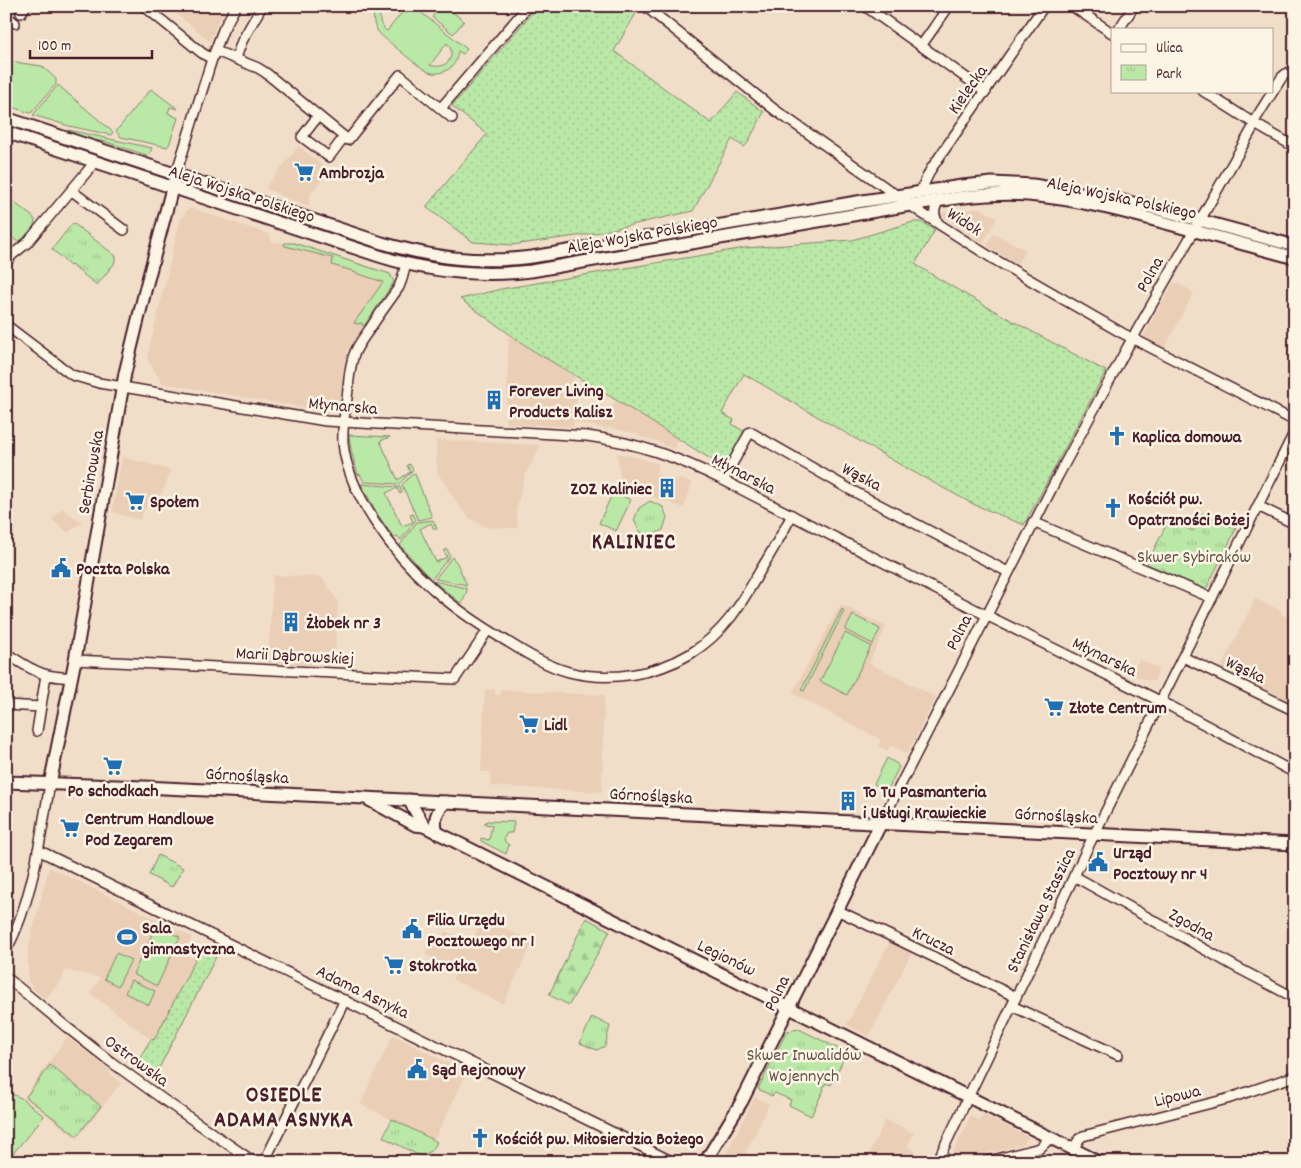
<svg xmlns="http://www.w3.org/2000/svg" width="1301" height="1168" font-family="Dekko,sans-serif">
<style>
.built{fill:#eaceb6}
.grass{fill:#bae8a7;stroke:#828469;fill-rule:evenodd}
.forest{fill:url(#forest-firs);stroke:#828469}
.park{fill:url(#park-tufts);stroke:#828469}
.garden{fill:url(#garden-dots);stroke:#828469}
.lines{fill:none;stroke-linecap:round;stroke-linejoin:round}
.street-casing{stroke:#4a1f2b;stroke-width:12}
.secondary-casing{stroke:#4a1f2b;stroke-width:15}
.street{stroke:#fcf5e5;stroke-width:9}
.secondary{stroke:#fcf5e5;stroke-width:11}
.labels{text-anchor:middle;stroke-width:5;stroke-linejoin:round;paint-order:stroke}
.street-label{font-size:18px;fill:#4a1f2b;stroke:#fcf5e5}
.poi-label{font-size:18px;font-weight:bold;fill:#4a1f2b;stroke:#fcf5e5;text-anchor:start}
.park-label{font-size:18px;fill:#66514a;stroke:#fcf5e5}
.district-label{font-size:22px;font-weight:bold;letter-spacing:1px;fill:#4a1f2b;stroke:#fcf5e5}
</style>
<defs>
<pattern id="forest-firs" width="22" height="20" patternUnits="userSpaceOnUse" patternTransform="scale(1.25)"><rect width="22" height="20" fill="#bae8a7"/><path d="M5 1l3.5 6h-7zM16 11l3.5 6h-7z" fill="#a1c790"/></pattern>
<pattern id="park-tufts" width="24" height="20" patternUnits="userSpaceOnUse" patternTransform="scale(1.25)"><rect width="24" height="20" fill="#bae8a7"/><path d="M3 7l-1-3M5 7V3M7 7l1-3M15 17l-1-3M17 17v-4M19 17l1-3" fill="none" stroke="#a1c790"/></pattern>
<pattern id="garden-dots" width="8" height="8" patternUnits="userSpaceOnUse" patternTransform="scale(1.25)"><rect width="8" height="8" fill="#bae8a7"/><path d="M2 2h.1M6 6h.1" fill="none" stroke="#a1c790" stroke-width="1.8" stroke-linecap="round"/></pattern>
</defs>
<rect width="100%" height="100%" fill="#f1dec9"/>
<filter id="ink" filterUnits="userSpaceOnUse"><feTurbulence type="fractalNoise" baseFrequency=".02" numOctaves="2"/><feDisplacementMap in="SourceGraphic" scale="10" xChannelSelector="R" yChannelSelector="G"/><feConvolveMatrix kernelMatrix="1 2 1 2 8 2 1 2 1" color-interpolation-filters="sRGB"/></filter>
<g filter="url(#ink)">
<!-- built -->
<g class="built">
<path d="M167,6H226L217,24L210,41Z"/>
<path d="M299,146L329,171L311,193L308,206L295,202L265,188Z"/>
<path d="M980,208L997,218L983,243L939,213Z"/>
<path d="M190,209H194L268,234L271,237V242L295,243L391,274L394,282L347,350L339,409L337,412L305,408L162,383L147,358L181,217H183L187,210Z"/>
<path d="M994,233L1026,250L1017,264L987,246Z"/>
<path d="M1174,282L1194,292L1165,348L1143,337Z"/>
<path d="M509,334L532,350L574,375L573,386L578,387L573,427L506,423Z"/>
<path d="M616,401L678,439L675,449L663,445V443L638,436V434L607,427V429L575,422L577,411L594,414L596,403L610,411Z"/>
<path d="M436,440L541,445L525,475L516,510L518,528H488L469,518L457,503L437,472Z"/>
<path d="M617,453L635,457L659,464L656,474L678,482L679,478L692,483L684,508L621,486Z"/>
<path d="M122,457L154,465L171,471L162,493L156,498L150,497L140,520L112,512Z"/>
<path d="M62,508L67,513L82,521V524H79L68,533L52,520Z"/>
<path d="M273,575L322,577L338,601L335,653H329L328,657L317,665L268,663Z"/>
<path d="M1255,599L1282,611L1281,614L1295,620V627L1291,637L1293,643L1295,644V706L1220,670Z"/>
<path d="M841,604L886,627L869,663L936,697L907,754L891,745L887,751L878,746L881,740L792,693Z"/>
<path d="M1139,659L1159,669L1154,682L1149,679L1148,681L1132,674Z"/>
<path d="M485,689L495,690V695H500L501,690L604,695L602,792L490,786L491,772H481Z"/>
<path d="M49,867L192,937L188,945L191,947L187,955L196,960L156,1043L90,993L101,978L65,970L63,978L45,999L33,989L28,981V949Z"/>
<path d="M483,918L533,942L503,1004L452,979L457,970L426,955L429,947H433L436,943L439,942L445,931L470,943Z"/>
<path d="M890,941L912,952L869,1036L847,1025Z"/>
<path d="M393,1035L467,1073L434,1140L360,1104Z"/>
<path d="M67,1037L110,1070V1074L120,1082V1084L77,1139L24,1097Z"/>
<path d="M755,1097L769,1104L758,1128L741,1162H722Z"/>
<path d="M983,1115L1028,1137L1024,1144L956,1161L950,1158L968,1123H967L970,1116L980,1121Z"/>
<path d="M885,1120L914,1133L907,1147L916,1151L911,1162H865Z"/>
</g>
<!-- grass -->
<g class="grass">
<path d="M377,6H385C377,14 378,24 387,31L405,9L402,6H413L467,49L463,54L458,51C457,57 456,64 450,68C445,72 439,74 432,73C422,71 392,44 382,36C373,27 371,18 377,6ZM447,43C458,56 446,71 430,65Z"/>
<path d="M441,6H445L464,21L453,34L432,17Z"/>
<path d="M6,61L42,66L56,79V84L32,112L30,113L6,105Z"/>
<path d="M58,85L113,132L111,135L69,126L33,115Z"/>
<path d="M151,89L178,109L170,107L168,113L178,118L169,145L167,147L121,137L116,131Z"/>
<path d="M68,130L152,148L149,156L106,142L83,138Z"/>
<path d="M6,196L33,217L35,220C35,228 25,238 18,242L6,233Z"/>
<path d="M285,243H294L390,274L394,282L364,326L362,325V323H360L359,324L354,323L383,282L353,272V271L332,265L333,258L285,246L284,244Z"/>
<path d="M349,435L390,437L380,441L398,480L410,472L407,465L410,464L413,470L399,484L364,482L360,474L358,475L351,450Z"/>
<path d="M413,473L415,474L432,517L418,520L402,485Z"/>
<path d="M361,484L400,487L402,493L400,494L397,488L386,493L402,526L413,522L410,515L413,514L416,520L401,540L397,536L394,538L378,515Z"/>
<path d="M613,492L631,500L616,531L599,523Z"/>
<path d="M433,520L437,529H434L431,523L420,529L436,562L447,557L444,551L447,549L450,556L431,580L400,545L417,522Z"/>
<path d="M452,557L457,563L467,585L435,579Z"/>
<path d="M433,581L466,588L467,591L462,604Z"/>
<path d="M842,609L844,611L804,691L801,690Z"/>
<path d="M853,615L880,629L873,644L845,630Z"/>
<path d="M845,633L871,646L847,695L820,681Z"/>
<path d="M887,758L897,764L899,767L887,791L874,784Z"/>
<path d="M487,821L514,822L512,833H507L504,838L505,842L509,845L506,854L481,841V838L489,840L492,825L484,824Z"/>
<path d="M156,926L180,937L157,986L133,974Z"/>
<path d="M116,953L131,960L118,986L104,979Z"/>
<path d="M131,980L155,991L149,1005L125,993Z"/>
<path d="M12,1094L21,1098L44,1116L6,1162V1101Z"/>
</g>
<!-- forest -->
<path class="forest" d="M586,918L610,931L569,1005L549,995Z"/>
<!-- park -->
<g class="park">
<path d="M73,223L116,256L114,264L97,285L71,265L70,266L63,260V259L52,249Z"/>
<path d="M650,501L663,507L667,517L663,530C652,535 651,536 640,532L634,520L639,508Z"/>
<path d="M1202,513L1236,529L1206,589L1147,564L1169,519L1193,531Z"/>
<path d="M158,855L183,868L172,887L149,875Z"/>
<path d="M592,1017L610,1026L605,1046L597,1050L580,1043Z"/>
<path d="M799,1029L843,1051L848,1049L853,1051L852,1054L847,1052L831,1085L826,1083L823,1088L824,1089L811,1116L789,1105L791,1100L775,1093L772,1096L758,1089L787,1031Z"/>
<path d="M50,1065L101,1106L77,1136L26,1097Z"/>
<path d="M392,1119L437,1142L433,1149L422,1157L383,1137Z"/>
</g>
<!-- garden -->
<g class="garden">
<path d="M538,6H633L638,10L614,51L711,123L737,92L764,112L747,144L744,147L732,139L693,211L591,234L512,245L473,242L426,207L487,134L452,106Z"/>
<path d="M913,222H922L935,230L915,264C977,303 1042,337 1106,371L1024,525L973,504L906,468L744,374L722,413L734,420L732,424L745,432L725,468L616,400L532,350L460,299L501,289L745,248L852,240Z"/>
<path d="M198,948L216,957L155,1076L135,1065L151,1039L154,1040L196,958L194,957Z"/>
</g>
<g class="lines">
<defs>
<g id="street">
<path d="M144,6L202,53L212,59"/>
<path d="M645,6L775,110L923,214L992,258L1122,333L1295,421"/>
<path d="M865,6L986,92"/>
<path d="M1072,6L1112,33"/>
<path d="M21,13L26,6"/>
<path d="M6,16L15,23"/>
<path d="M1119,29L1134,6"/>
<path d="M921,46L949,6"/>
<path d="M216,51L258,68L266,73L348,140L400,75L452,118"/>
<path d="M236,58L242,41L262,6"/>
<path d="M1203,91L1255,124L1295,147"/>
<path d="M441,108L528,6"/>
<path d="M318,116L302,137L329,157L344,137"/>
<path d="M1253,123L1282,77L1287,73L1295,69"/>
<path d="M176,174L212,59L223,30L236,6"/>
<path d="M72,191L124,230"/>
<path d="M920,192L931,169L1044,6"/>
<path d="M938,223C933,214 934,208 939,200"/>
<path d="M6,262L12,255L27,243L95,162"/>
<path d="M406,264L402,279L399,287C390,300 380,313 371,327C366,334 360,342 356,350C349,364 349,383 347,398C345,413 342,427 343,442C347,493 395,556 432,588C455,609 481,626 508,642C527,654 547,666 569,672C609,682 655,675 690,654C725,632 740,606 760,571C771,553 782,534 792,515"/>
<path d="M6,325L72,375L99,383L326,421L587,436C638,443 677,457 723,480L986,615L1172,707L1295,773"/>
<path d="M723,480L750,432L851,490L1008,572"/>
<path d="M1258,506L1295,524"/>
<path d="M1033,522L1212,598"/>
<path d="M6,653C18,661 30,670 44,674C53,677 63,677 72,678"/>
<path d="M1183,657L1295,711"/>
<path d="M75,660L455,679L488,630"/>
<path d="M6,705L41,707"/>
<path d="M37,731L46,675"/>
<path d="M881,823L1058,476L1127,348L1255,124"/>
<path d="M38,850L673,1162"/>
<path d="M1074,876L1236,967L1295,998"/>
<path d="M837,910L1016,997"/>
<path d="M6,951C33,900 40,839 50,784"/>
<path d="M6,977L64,1025L107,1059L164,1100L254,1162"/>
<path d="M1012,1006L1118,1055"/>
<path d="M1073,1149L1080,1138L1083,1136L1227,1099L1295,1076"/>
<path d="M264,1162L345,1000"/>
<path d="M937,1162L1087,849L1295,431"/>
<path d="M985,1162L1040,1148L1050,1138"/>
</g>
<g id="secondary">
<path d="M6,118L382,243C436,258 476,264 532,257L863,201L962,186L992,183L1033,185L1104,197L1143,205L1295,246"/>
<path d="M6,132L379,256C429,272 479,277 531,271L910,205C949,199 988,192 1028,195C1077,199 1126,212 1173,225C1214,236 1254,247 1295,258"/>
<path d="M6,782L144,787L1295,844"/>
<path d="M50,784L75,660L125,373L146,287L174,181"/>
<path d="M369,800L415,825L424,826L1099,1162"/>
<path d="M409,800L424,826"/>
<path d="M437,833C433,820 436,811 446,802"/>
<path d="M705,1162L742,1101L881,823"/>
</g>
</defs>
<!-- street casing -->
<use href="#street" class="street-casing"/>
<!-- secondary casing -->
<use href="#secondary" class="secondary-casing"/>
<!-- street -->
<use href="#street" class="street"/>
<!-- secondary -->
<use href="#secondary" class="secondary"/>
</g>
</g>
<!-- icons -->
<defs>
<symbol id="supermarket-bare" viewBox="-9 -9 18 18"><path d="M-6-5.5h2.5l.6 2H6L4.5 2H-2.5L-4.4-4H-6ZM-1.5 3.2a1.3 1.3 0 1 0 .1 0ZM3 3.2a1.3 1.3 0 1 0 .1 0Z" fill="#1f6fb2" stroke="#fcf5e5" stroke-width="2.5" paint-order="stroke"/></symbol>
<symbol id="building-bare" viewBox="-9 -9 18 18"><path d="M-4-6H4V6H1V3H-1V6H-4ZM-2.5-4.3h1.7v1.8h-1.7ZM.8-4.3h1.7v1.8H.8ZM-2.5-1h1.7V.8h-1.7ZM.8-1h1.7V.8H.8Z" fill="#1f6fb2" stroke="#fcf5e5" stroke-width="2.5" paint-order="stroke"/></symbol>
<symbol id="church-bare" viewBox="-9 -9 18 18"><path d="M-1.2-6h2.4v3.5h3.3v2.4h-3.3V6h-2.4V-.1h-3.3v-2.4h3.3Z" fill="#1f6fb2" stroke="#fcf5e5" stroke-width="2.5" paint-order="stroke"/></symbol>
<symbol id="civic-bare" viewBox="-9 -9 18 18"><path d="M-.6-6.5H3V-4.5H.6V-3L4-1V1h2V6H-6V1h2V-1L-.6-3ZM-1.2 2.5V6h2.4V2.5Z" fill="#1f6fb2" stroke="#fcf5e5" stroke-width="2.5" paint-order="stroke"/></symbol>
<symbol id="stadium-bare" viewBox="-9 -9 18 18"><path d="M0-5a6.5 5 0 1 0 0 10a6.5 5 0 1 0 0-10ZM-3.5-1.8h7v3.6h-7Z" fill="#1f6fb2" stroke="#fcf5e5" stroke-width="2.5" paint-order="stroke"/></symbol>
</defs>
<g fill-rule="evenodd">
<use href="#supermarket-bare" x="290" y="158" width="28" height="28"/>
<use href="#building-bare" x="480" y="386" width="28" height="28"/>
<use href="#church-bare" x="1103" y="422" width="28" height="28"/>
<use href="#building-bare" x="653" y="474" width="28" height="28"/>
<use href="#supermarket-bare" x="121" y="487" width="28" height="28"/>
<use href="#church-bare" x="1099" y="494" width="28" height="28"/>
<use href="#civic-bare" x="47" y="554" width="28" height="28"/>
<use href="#building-bare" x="277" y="608" width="28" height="28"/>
<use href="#supermarket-bare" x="1040" y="693" width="28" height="28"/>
<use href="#supermarket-bare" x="515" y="710" width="28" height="28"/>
<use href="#supermarket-bare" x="99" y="752" width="28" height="28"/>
<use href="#building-bare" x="834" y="787" width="28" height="28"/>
<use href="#supermarket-bare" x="56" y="814" width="28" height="28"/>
<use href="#civic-bare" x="1084" y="848" width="28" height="28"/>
<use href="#civic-bare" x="398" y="915" width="28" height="28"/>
<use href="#stadium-bare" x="113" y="923" width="28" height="28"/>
<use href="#supermarket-bare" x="380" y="951" width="28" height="28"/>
<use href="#civic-bare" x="403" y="1055" width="28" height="28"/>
<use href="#church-bare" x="466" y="1124" width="28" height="28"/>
</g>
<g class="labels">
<!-- street labels -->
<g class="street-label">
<text transform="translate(967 89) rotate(-55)" y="6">Kielecka</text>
<text transform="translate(242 193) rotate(18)" y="6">Aleja Wojska Polskiego</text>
<text transform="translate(1122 197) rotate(12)" y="6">Aleja Wojska Polskiego</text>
<text transform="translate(965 221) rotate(33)" y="6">Widok</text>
<text transform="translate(642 234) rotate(-10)" y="6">Aleja Wojska Polskiego</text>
<text transform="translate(1149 274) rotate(-61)" y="6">Polna</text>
<text transform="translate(343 405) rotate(5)" y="6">Młynarska</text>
<text transform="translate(90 472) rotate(-80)" y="6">Serbinowska</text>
<text transform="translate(744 473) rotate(27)" y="6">Młynarska</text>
<text transform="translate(862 476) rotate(28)" y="6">Wąska</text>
<text transform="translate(958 632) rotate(-63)" y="6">Polna</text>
<text transform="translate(295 655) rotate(3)" y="6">Marii Dąbrowskiej</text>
<text transform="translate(1105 656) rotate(26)" y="6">Młynarska</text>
<text transform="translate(1246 669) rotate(26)" y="6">Wąska</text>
<text transform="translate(247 775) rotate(3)" y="6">Górnośląska</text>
<text transform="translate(651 795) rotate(3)" y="6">Górnośląska</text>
<text transform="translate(1056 815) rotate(3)" y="6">Górnośląska</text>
<text transform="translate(1040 910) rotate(-64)" y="6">Stanisława Staszica</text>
<text transform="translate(1192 924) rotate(29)" y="6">Zgodna</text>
<text transform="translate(934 940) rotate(26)" y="6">Krucza</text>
<text transform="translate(727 957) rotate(26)" y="6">Legionów</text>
<text transform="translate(363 991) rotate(26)" y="6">Adama Asnyka</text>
<text transform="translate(776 993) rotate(-64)" y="6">Polna</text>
<text transform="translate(137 1060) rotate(36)" y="6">Ostrowska</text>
<text transform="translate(1177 1095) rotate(-14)" y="6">Lipowa</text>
</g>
<!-- poi labels -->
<g class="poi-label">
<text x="319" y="178">Ambrozja</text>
<text x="509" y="396">Forever Living<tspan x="509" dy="21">Products Kalisz</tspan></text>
<text x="1132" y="442">Kaplica domowa</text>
<text x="652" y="494" text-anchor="end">ZOZ Kaliniec</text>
<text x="1128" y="504">Kościół pw.<tspan x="1128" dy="21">Opatrzności Bożej</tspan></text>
<text x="150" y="507">Społem</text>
<text x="76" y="574">Poczta Polska</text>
<text x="306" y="628">Żłobek nr 3</text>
<text x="1069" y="713">Złote Centrum</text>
<text x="544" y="730">Lidl</text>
<text x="113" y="796" text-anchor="middle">Po schodkach</text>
<text x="863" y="797">To Tu Pasmanteria<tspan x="863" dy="21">i Usługi Krawieckie</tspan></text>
<text x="85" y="824">Centrum Handlowe<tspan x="85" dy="21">Pod Zegarem</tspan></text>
<text x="1113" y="858">Urząd<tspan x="1113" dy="21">Pocztowy nr 4</tspan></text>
<text x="427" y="925">Filia Urzędu<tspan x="427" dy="21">Pocztowego nr 1</tspan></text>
<text x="142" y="933">Sala<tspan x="142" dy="21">gimnastyczna</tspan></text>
<text x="409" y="971">Stokrotka</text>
<text x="432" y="1075">Sąd Rejonowy</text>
<text x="495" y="1144">Kościół pw. Miłosierdzia Bożego</text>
</g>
<!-- park labels -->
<g class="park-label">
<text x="1194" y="562">Skwer Sybiraków</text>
<text x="804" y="1060">Skwer Inwalidów<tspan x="804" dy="21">Wojennych</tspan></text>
</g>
<!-- district labels -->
<g class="district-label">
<text x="634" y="548">KALINIEC</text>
<text x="284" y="1101">OSIEDLE<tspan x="284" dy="25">ADAMA ASNYKA</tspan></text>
</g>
</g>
<!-- margin -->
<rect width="1301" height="1168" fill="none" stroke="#fcf5e5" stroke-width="25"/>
<rect x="12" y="12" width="1276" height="1143" fill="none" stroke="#4a1f2b" stroke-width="2" filter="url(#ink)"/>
<!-- legend -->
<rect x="1111" y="28" width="162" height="65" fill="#fcf5e5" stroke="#b59f9b"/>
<rect x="1121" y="44" width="25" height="8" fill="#fcf5e5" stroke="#b59f9b"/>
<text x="1156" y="52" font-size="15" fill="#4a1f2b">Ulica</text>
<rect x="1121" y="65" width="25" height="15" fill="url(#park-tufts)" stroke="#b59f9b"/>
<text x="1156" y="78" font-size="15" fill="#4a1f2b">Park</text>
<!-- scale -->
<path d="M30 50v8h122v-8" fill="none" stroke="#4a1f2b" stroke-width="2.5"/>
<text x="38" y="50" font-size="15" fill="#4a1f2b" stroke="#fcf5e5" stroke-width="4" paint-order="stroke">100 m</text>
</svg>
